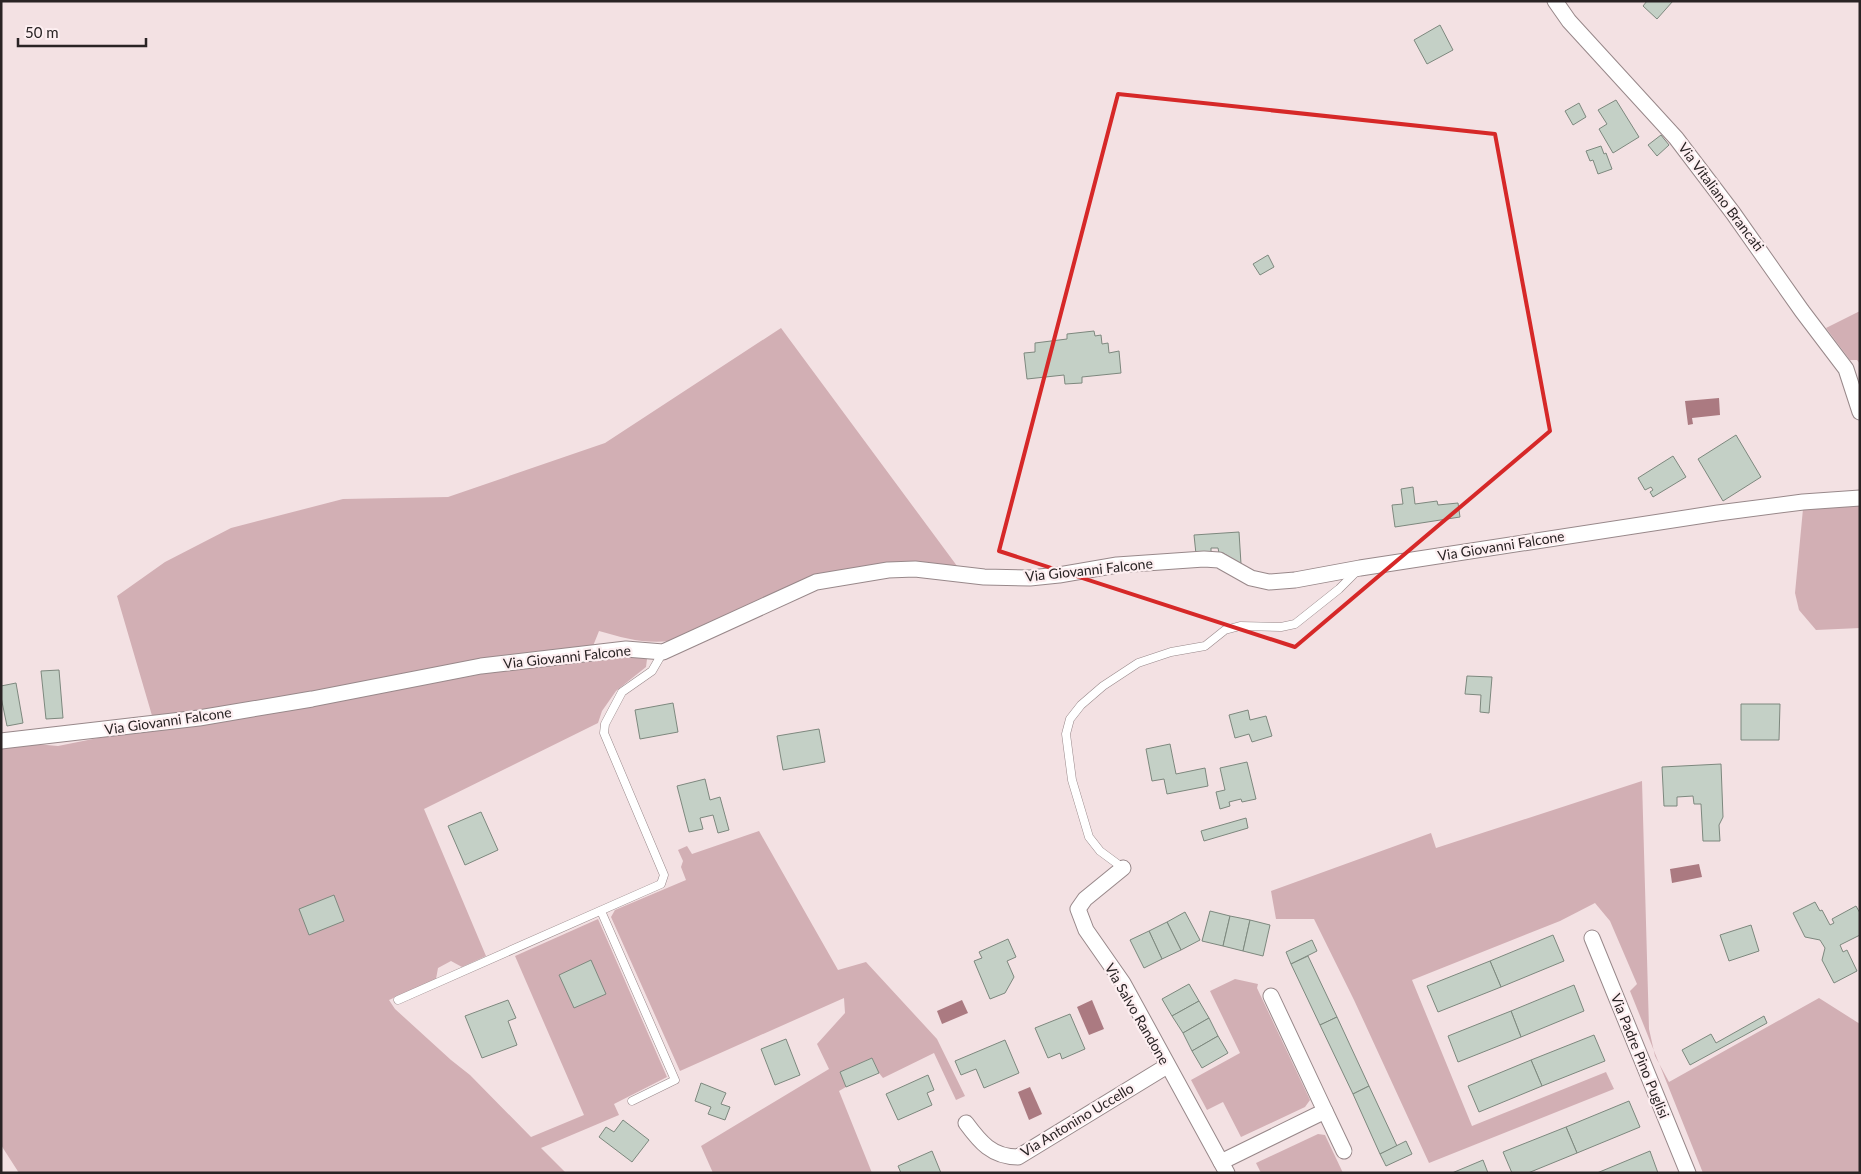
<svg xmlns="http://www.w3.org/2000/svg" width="1861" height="1174" font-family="Lato,sans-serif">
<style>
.green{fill:#d2afb4}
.water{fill:#ab7a81}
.building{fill:#c4d0c6;stroke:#7d887e}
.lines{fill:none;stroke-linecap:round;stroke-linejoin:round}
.service-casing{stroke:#98888a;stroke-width:9}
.minor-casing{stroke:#98888a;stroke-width:17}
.service{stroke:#fff;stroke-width:8}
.minor{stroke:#fff;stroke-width:15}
.marked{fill:none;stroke:#d62828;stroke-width:4;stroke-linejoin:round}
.labels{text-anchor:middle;stroke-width:4.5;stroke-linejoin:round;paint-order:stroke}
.street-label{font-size:14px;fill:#292324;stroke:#fdeff1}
</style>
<rect width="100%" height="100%" fill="#f3e1e3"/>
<!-- green -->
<g class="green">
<path d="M1860,311V364L1857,360H1850L1826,328Z"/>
<path d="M781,328L960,570L878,564L816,574L670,641C645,644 623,638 599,631L593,646L322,693L153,719L117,596L165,562L231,528L343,499L448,497L605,443Z"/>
<path d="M1838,506H1860V628L1816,630L1799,610L1795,593L1803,509Z"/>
<path d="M644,657L647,659L646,667L616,691L602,711L598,723L424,809L486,956L462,967L451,961L438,968L436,979L389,1000L395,1009L451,1060L470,1075L531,1137L584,1115L515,956L598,919L667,1077L614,1104L619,1115L541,1148L566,1173H19L1,1145V746L35,744L58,746L98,738L307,707L487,673L604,659Z"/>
<path d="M1642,781L1649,1029L1655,1056L1669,1082L1819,998L1860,1024V1173H1703L1630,991L1637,984L1610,921L1595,903L1560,921L1412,980L1472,1126L1606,1072L1614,1089L1429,1163L1354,1000L1314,919H1276L1271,891L1431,833L1436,848Z"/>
<path d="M759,831L838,970L866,962L937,1039L965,1096L956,1100L934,1053L883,1078L879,1073L872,1058L840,1072L846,1087L839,1091L872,1173H713L701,1146L829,1069L817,1044L845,1013L844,998L680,1071L611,917L615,910L686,880L681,867L683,861L678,850L687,846L692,854Z"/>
<path d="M1235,979L1258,984L1257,988L1310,1100L1305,1107L1241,1137L1223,1102L1207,1110L1191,1080L1240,1053L1210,991Z"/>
<path d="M1318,1134L1325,1135L1343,1173H1261L1256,1163Z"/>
</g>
<!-- water -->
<g class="water">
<path d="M1719,398L1720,415L1692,418L1693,424L1688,425L1685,401Z"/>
<path d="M1699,864L1702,877L1672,883L1670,869Z"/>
<path d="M962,1000L968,1013L942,1024L937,1011Z"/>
<path d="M1092,1000L1104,1029L1089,1035L1077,1007Z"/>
<path d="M1030,1087L1042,1114L1029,1120L1018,1092Z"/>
</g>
<!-- building -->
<g class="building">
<path d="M1647,1H1673L1657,19L1643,6Z"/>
<path d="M1440,25L1453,50L1427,64L1414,40Z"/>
<path d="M1616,100L1639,137L1613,153L1599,129L1607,124L1598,110Z"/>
<path d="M1579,103L1586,117L1573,125L1565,111Z"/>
<path d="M1661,135L1669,145L1657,156L1648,145Z"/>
<path d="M1601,146L1604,154L1606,153L1612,169L1598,174L1593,160L1590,161L1586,151Z"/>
<path d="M1268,255L1274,267L1260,275L1253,264Z"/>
<path d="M1094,331L1095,336L1101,335L1102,344L1108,343L1109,353L1119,351L1121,373L1082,377V383L1065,384L1064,375L1027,379L1024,353L1035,352V343L1067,339V334Z"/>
<path d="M1736,435L1761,477L1723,501L1698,459Z"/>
<path d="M1673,456L1686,477L1653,497L1650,492L1653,490L1651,487L1645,490L1638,478Z"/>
<path d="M1413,487L1415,504L1437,501L1438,505L1458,503L1460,517L1395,527L1392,505L1403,504L1401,489Z"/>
<path d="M1239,532L1241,564L1223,553H1219L1218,548H1211V553L1196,554L1194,535Z"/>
<path d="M59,670L63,718L46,719L41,671Z"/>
<path d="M1467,676L1492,677L1489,713L1480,712L1481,695L1465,694Z"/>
<path d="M16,683L23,723L7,726L1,697V686Z"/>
<path d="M673,703L678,732L640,739L635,710Z"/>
<path d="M1741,704H1780L1779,740H1741Z"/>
<path d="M1248,710L1250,720L1266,716L1272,736L1252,742L1249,734L1235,738L1229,715Z"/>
<path d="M819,729L825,762L783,770L777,736Z"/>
<path d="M1170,744L1176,774L1205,768L1208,786L1167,794L1164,779L1152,781L1146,749Z"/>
<path d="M1247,762L1256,799L1242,802L1241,799L1229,802L1230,806L1220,809L1216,792L1225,790L1220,768Z"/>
<path d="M1721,764L1723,817L1719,825L1720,841H1703L1701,804H1694L1693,796L1677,797V806H1664L1662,767Z"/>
<path d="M705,779L710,800L720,797L729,830L718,833L713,815L700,818L703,829L689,832L677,786Z"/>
<path d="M481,812L498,850L465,865L448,826Z"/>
<path d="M1246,818L1248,828L1204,841L1201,831Z"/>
<path d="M334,895L344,921L309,935L299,909Z"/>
<path d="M1815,902L1820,911L1822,910L1830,925L1834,923L1832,919L1856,906L1860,913V935L1840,945L1843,952L1847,950L1857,971L1834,983L1822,960L1825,948L1820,940L1805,937L1793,913Z"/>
<path d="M1210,911L1230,916L1223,946L1202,941Z"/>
<path d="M1185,912L1200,940L1181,950L1167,922Z"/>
<path d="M1230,916L1250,920L1243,951L1223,946Z"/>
<path d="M1250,920L1270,925L1263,956L1243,951Z"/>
<path d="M1167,922L1181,950L1162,959L1149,931Z"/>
<path d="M1751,925L1759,951L1729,961L1720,935Z"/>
<path d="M1149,931L1162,959L1144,968L1130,940Z"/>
<path d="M1553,935L1564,961L1501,987L1490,961Z"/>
<path d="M1008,939L1016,957L1007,961L1014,977L1005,993L990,999L974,961L982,958L979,952Z"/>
<path d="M1312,940L1317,951L1291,964L1286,952Z"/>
<path d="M1308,956L1337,1017L1320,1025L1291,964Z"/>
<path d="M591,960L606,994L574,1008L559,975Z"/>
<path d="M1490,961L1501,987L1438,1012L1427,986Z"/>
<path d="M1189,984L1199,1001L1172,1016L1162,999Z"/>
<path d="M1574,985L1584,1011L1521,1037L1511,1011Z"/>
<path d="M508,1000L516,1018L508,1021L517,1045L482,1058L465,1016Z"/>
<path d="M1199,1001L1209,1018L1183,1033L1172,1016Z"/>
<path d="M1511,1011L1521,1037L1458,1062L1448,1036Z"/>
<path d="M1070,1014L1085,1049L1062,1059L1060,1053L1048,1058L1035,1028Z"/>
<path d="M1764,1016L1767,1023L1690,1065L1682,1050L1711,1034L1716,1043Z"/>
<path d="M1337,1017L1369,1086L1353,1094L1320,1025Z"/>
<path d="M1209,1018L1218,1036L1192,1051L1183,1033Z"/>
<path d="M1594,1035L1605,1061L1542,1086L1531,1060Z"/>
<path d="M1218,1036L1228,1053L1202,1068L1192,1051Z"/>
<path d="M786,1039L800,1075L775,1085L761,1049Z"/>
<path d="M1005,1040L1019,1073L984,1088L976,1069L961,1075L955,1061Z"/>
<path d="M872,1058L879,1073L846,1087L840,1072Z"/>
<path d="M1531,1060L1542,1086L1479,1112L1468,1086Z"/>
<path d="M928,1075L934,1090L927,1093L932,1105L898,1120L886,1094Z"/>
<path d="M701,1083L726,1093L721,1104L730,1107L725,1120L708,1114L711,1107L695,1101Z"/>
<path d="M1369,1086L1397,1146L1380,1154L1353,1094Z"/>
<path d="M1629,1101L1640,1127L1577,1153L1566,1127Z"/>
<path d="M623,1120L649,1140L632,1162L599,1137L606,1127L614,1132Z"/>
<path d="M1566,1127L1577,1153L1528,1173H1512L1503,1152Z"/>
<path d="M1406,1141L1412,1154L1386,1166L1380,1154Z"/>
<path d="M932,1151L941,1173H901L898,1166Z"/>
<path d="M1650,1151L1658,1173H1597Z"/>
<path d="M1483,1160L1488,1173H1452Z"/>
</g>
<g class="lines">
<defs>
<g id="service">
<path d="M1123,868L1100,851L1089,837L1072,780L1066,734L1070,719L1081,705L1103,686L1138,663L1171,652L1205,646L1225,630L1240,626L1281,627L1295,624L1339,589L1357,571"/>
<path d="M601,911L675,1080L632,1101"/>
<path d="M398,1000L661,884L664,875L604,733L605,724L622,692L652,671L663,652"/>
</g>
<g id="minor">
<path d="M1555,1L1569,21L1676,138L1733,213L1802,311L1846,369L1860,412"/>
<path d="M1,741L199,718L312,699L481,666L626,649L663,652L816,582L888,570L915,569L984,577L1030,578L1059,575L1117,565L1204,559L1219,560L1251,578L1269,582L1295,580L1360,568L1718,513L1803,502L1860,498"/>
<path d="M1123,868L1085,899L1078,909L1086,930L1123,983L1227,1173"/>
<path d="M1592,938L1688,1173"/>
<path d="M1325,1111L1344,1151"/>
<path d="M966,1123C980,1142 992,1157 1018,1157L1167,1066"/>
<path d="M1221,1162L1325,1111L1271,996"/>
</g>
</defs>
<!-- service casing -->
<use href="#service" class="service-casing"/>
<!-- minor casing -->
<use href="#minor" class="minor-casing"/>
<!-- service -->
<use href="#service" class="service"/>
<!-- minor -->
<use href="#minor" class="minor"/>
</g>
<!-- marked area -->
<path class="marked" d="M1118,94L1495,134L1550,431L1295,647L999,551Z"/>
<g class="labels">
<!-- street labels -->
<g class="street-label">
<text transform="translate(1721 197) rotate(53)" y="5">Via Vitaliano Brancati</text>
<text transform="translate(1501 546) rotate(-9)" y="5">Via Giovanni Falcone</text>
<text transform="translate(1089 570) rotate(-6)" y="5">Via Giovanni Falcone</text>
<text transform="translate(567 657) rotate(-6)" y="5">Via Giovanni Falcone</text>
<text transform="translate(168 721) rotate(-8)" y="5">Via Giovanni Falcone</text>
<text transform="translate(1137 1014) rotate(60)" y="5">Via Salvo Randone</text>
<text transform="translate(1640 1056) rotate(68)" y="5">Via Padre Pino Puglisi</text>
<text transform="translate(1077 1120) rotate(-31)" y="5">Via Antonino Uccello</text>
</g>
</g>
<!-- border -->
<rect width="1861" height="1174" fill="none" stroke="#292324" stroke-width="5"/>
<!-- scale -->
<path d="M18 38v8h128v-8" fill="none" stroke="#292324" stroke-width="2.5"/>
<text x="25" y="38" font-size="15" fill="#292324" stroke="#fdeff1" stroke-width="4" paint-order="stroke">50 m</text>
</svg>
